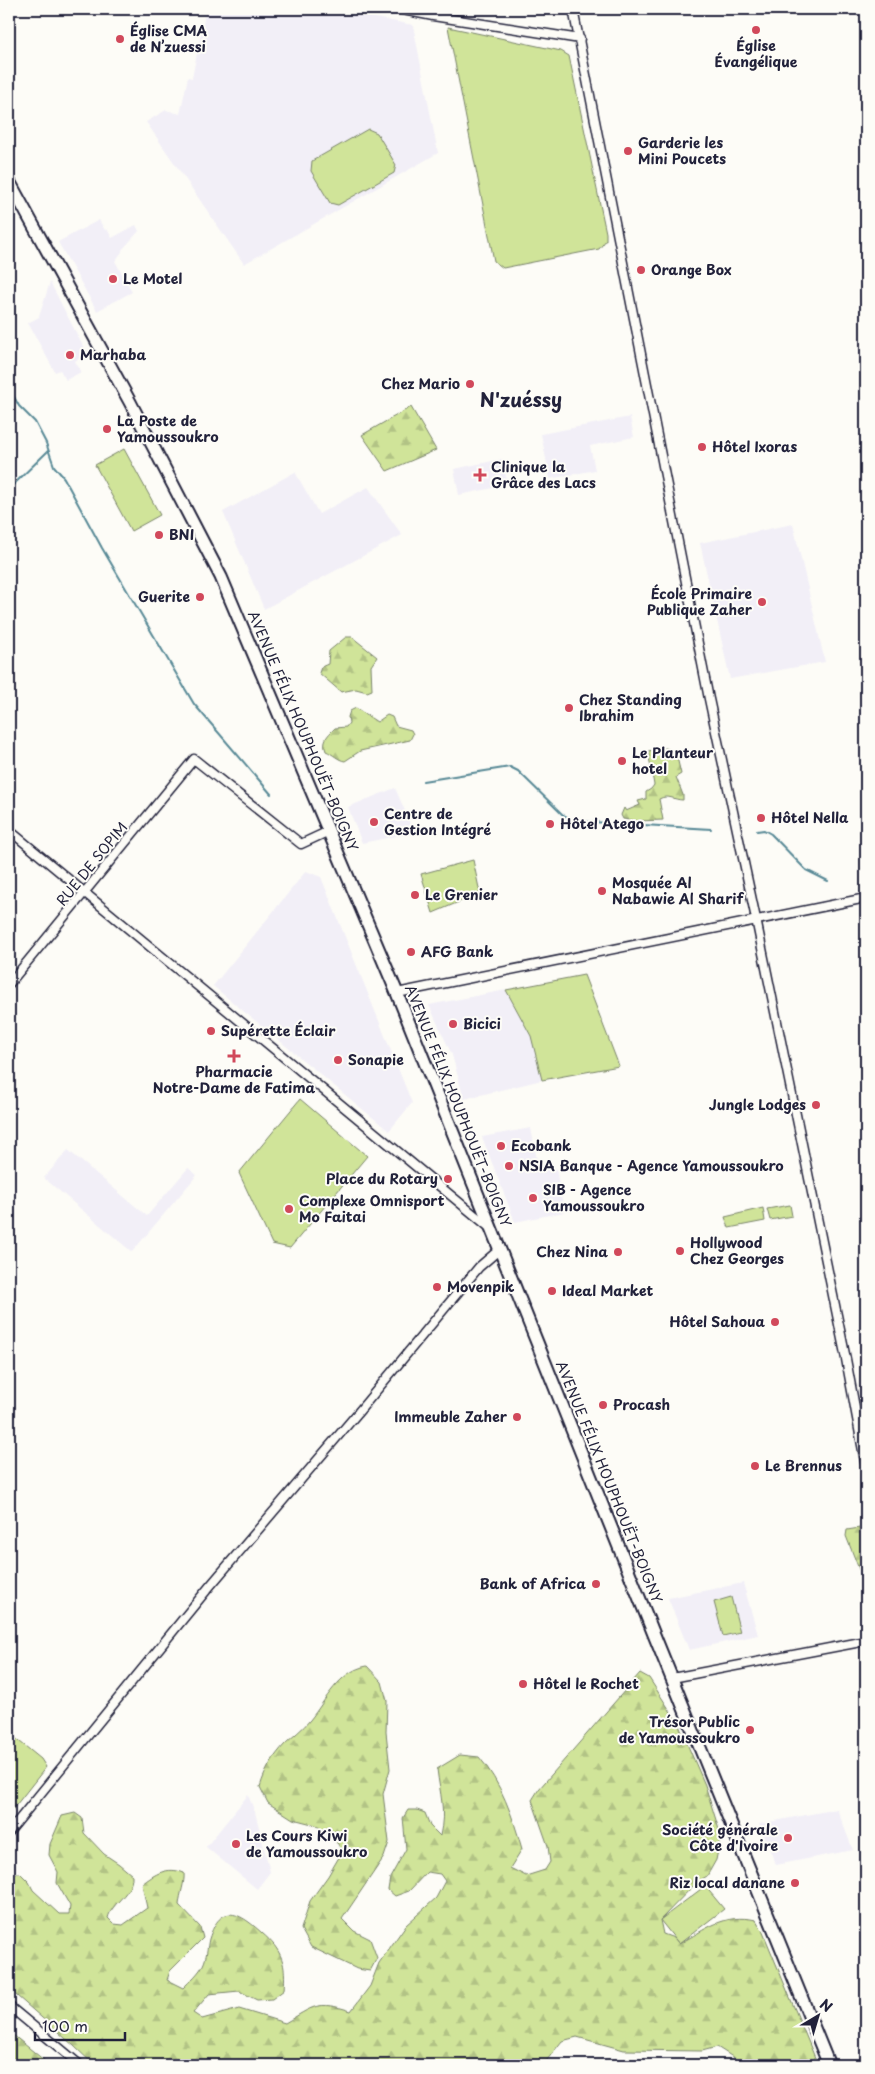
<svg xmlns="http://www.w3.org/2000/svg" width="875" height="2074" font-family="'Playpen Sans',sans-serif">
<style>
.built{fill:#f2eff7}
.green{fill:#d0e499;stroke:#79836a}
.forest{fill:url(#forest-firs);stroke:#79836a}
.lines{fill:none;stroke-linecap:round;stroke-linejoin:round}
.stream{stroke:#588996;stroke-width:2}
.tertiary-casing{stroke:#22223b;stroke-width:11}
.trunk-casing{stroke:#22223b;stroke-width:15}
.tertiary{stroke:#fdfcf7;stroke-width:8}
.trunk{stroke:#fdfcf7;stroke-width:11}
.poi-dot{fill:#d1495b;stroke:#fdfcf7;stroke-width:2}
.labels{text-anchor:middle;stroke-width:4;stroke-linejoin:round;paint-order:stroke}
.poi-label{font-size:14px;font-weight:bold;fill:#22223b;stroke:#fdfcf7;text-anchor:start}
.street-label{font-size:14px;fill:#22223b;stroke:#fdfcf7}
.district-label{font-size:19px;font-weight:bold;fill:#22223b;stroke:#fdfcf7}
</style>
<defs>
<pattern id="forest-firs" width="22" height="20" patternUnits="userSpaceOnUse" patternTransform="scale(1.25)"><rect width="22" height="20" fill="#d0e499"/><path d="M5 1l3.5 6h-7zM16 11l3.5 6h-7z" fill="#b2c385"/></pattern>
</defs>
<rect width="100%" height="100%" fill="#fdfcf7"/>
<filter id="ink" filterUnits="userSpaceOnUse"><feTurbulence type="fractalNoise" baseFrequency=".02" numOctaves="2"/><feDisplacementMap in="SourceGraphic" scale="10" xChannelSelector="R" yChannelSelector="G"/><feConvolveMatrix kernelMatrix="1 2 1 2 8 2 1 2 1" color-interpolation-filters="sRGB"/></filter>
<g filter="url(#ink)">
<!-- built -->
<g class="built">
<path d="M206,9H328L413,25L438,153L244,264L146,122L166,110L180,114L188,77L192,78Z"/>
<path d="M99,220L105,230L107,229L112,238L136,225L139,231L122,250V252L115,261L132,292L97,311L58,242Z"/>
<path d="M50,282L87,354L75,361L81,372L66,380L60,370L55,372L28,323L39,317Z"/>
<path d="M630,417L634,437L590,446L595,470L550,479L541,434Z"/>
<path d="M502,459L508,485L459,495L454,469Z"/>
<path d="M295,472L319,514L368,487L402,535L264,609L223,512Z"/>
<path d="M793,524L825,662L730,679L700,543Z"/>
<path d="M395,788L409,820L412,833L362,843L348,807Z"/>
<path d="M306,871L321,877L412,1103L389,1131L213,986Z"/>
<path d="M506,990L531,1036L542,1080L464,1099L452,1055L429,1005Z"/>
<path d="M531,1128L539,1171L556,1168L564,1212L515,1222L482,1137Z"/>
<path d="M68,1150L147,1216L188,1168L197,1175L132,1252L44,1178Z"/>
<path d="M743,1583L758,1635L689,1650L668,1598Z"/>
<path d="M248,1795L255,1812L270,1872L257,1889L206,1847Z"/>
<path d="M837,1809L853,1850L776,1865L759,1824Z"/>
</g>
<!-- green -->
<g class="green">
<path d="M448,27L561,51L569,56L606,233V240L599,249L503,268L494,261Z"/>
<path d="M368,129L377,133L396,165L394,173L338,205L330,203L311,171L312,161Z"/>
<path d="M124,449L160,515L131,531L95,465Z"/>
<path d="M473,860L480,893L433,913L421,874Z"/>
<path d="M584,975L619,1066L542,1080L531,1036L506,990Z"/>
<path d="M300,1099L367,1156L290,1248L272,1244L239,1173Z"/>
<path d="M790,1205L792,1216L770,1220L767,1209Z"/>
<path d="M763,1208L765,1221L729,1228L725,1217Z"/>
<path d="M731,1597L740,1632L723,1636L714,1602Z"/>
<path d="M9,1733L41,1759L46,1767L9,1814Z"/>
<path d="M705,1886L724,1909L679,1944L660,1920Z"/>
</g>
<!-- forest -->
<g class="forest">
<path d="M411,407L436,450L387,471L362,435Z"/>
<path d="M346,637H352L377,657L371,666L372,690L367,692L356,689L341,692L319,673L321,667L328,664L329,651Z"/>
<path d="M356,708L377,722L387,715L392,717L396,726L411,730L413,734L410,740L360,751L345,761C338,760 333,754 326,751C322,740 327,736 335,728L346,727L349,723L348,717L350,711Z"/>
<path d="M666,748L676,753L681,774L676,777L683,795V800C674,800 668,794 659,799L663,820L637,821L623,819L621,815L624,808L626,811L640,805L638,801L646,799V792L651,789L654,785L648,751Z"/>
<path d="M866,1527V1587L846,1536L847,1530Z"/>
<path d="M367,1666L382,1682L387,1701L386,1732L390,1769L383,1794L389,1842L384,1857L342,1919L354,1931L370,1939L377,1958L370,1971L357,1969L311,1947L301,1929L310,1901L328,1876L342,1852L338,1844L316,1825L293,1819L268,1803L260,1787C265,1770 273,1757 285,1744C293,1736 303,1729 310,1720C326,1700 339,1671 367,1666Z"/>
<path d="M640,1673L649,1678L678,1723L705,1785L721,1836L716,1860L707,1876L696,1883L660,1920L663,1934L674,1938L679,1944C706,1929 724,1913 756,1920L762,1930L818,2065H740L739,2061L717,2047L702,2051L624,2050L577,2037L562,2041L543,2065H94L74,2046L9,1989V1891L12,1887L11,1879L16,1873H20L29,1882L33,1890L59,1914H69L70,1906L57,1883L58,1872L49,1855L50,1844L62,1816L75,1813L82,1818L84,1833L104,1854L119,1864L132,1875C133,1894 112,1902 108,1918L114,1924L123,1925L147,1908L142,1884C155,1874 167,1866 184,1873C185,1883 180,1893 179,1905L200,1927L203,1938L170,1971L167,1980L183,1988C190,1981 199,1973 203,1965C207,1957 207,1947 209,1939C221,1901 240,1913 262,1933C283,1951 286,1964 284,1990L272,1999L257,2000L239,1991L209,1994L193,2013L202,2019L239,2009L285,2023C314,2006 317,2000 351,2011L370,1986L379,1963L406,1925L436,1898L445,1881L440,1874L427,1872L409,1891L395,1896L388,1890L390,1878L406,1849L403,1818L408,1810H417L425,1813L430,1826L440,1836C446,1809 440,1795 437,1769L460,1755L479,1757C501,1782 513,1817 522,1849L510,1868L526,1876L545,1870L550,1862L548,1846L532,1800L539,1789Z"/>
<path d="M9,2034L13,2035L50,2065H9Z"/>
</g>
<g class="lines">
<!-- stream -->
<g class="stream">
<path d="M9,388L19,406L35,422L46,443L54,466L64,478L102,548L194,704L271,794"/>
<path d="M9,489L48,451"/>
<path d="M423,781L510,767L518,771L563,815L575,821L711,829"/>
<path d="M757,831L764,830L771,834L806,870L828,881"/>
</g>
<defs>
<g id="tertiary">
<path d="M398,9L433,16L580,39"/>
<path d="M573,9L709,699L756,919L846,1359L866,1467"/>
<path d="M9,830L489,1227"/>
<path d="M9,984L194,759L301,844L329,831"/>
<path d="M397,993L866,898"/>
<path d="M672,1678L866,1641"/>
<path d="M9,1832L210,1586L356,1415L479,1267L500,1249"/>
<path d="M9,2006L80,2065"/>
</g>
<path id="trunk" d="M9,181L130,402L221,577L397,993L655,1637L829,2065"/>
</defs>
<!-- tertiary casing -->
<use href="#tertiary" class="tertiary-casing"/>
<!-- trunk casing -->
<use href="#trunk" class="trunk-casing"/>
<!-- tertiary -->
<use href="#tertiary" class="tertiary"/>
<!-- trunk -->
<use href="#trunk" class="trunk"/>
</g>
</g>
<!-- markers -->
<g class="poi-dot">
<circle cx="756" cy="30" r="5"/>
<circle cx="120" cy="39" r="5"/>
<circle cx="628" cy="151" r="5"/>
<circle cx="641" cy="270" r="5"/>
<circle cx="113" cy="279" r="5"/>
<circle cx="70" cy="355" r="5"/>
<circle cx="470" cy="384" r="5"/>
<circle cx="107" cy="429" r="5"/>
<circle cx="702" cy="447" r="5"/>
<path d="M477.5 467.5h5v5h5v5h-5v5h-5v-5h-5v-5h5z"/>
<circle cx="159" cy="535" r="5"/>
<circle cx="200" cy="597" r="5"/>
<circle cx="762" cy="602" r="5"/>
<circle cx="569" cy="708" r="5"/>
<circle cx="622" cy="761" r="5"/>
<circle cx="761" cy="818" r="5"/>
<circle cx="374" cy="822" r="5"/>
<circle cx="550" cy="824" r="5"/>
<circle cx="602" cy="891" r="5"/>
<circle cx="415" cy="895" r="5"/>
<circle cx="411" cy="952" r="5"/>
<circle cx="453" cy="1024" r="5"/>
<circle cx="211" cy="1031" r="5"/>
<path d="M231.5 1048.5h5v5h5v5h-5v5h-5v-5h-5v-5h5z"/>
<circle cx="338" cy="1060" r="5"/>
<circle cx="816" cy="1105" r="5"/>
<circle cx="501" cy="1146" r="5"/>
<circle cx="509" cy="1166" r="5"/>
<circle cx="448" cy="1179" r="5"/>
<circle cx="533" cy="1198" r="5"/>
<circle cx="289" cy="1209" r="5"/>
<circle cx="680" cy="1251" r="5"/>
<circle cx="618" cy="1252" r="5"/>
<circle cx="437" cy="1287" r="5"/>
<circle cx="552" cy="1291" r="5"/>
<circle cx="775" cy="1322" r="5"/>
<circle cx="603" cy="1405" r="5"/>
<circle cx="517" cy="1417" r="5"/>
<circle cx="755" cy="1466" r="5"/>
<circle cx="596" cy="1584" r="5"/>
<circle cx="523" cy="1684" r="5"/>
<circle cx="750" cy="1730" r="5"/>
<circle cx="788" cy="1838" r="5"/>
<circle cx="236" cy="1844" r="5"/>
<circle cx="795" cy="1883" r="5"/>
</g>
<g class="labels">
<!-- poi labels -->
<g class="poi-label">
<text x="130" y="36">Église CMA<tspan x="130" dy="16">de N’zuessi</tspan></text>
<text x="756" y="51" text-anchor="middle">Église<tspan x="756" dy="16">Évangélique</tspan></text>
<text x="638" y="148">Garderie les<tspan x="638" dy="16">Mini Poucets</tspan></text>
<text x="651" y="275">Orange Box</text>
<text x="123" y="284">Le Motel</text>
<text x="80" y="360">Marhaba</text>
<text x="460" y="389" text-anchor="end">Chez Mario</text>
<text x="117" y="426">La Poste de<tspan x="117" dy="16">Yamoussoukro</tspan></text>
<text x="712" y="452">Hôtel Ixoras</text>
<text x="491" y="472">Clinique la<tspan x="491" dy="16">Grâce des Lacs</tspan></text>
<text x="169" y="540">BNI</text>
<text x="752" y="599" text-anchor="end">École Primaire<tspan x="752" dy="16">Publique Zaher</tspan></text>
<text x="190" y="602" text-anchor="end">Guerite</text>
<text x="579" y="705">Chez Standing<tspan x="579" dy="16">Ibrahim</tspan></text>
<text x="632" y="758">Le Planteur<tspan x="632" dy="16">hotel</tspan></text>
<text x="384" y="819">Centre de<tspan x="384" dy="16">Gestion Intégré</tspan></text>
<text x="771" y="823">Hôtel Nella</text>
<text x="560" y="829">Hôtel Atego</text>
<text x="612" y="888">Mosquée Al<tspan x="612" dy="16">Nabawie Al Sharif</tspan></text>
<text x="425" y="900">Le Grenier</text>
<text x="421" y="957">AFG Bank</text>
<text x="463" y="1029">Bicici</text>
<text x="221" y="1036">Supérette Éclair</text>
<text x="348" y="1065">Sonapie</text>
<text x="234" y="1077" text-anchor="middle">Pharmacie<tspan x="234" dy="16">Notre-Dame de Fatima</tspan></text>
<text x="806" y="1110" text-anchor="end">Jungle Lodges</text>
<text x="511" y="1151">Ecobank</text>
<text x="519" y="1171">NSIA Banque - Agence Yamoussoukro</text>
<text x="438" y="1184" text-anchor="end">Place du Rotary</text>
<text x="543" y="1195">SIB - Agence<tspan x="543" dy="16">Yamoussoukro</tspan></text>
<text x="299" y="1206">Complexe Omnisport<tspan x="299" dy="16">Mo Faitai</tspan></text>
<text x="690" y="1248">Hollywood<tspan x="690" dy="16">Chez Georges</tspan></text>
<text x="608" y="1257" text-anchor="end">Chez Nina</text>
<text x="447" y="1292">Movenpik</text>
<text x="562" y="1296">Ideal Market</text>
<text x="765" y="1327" text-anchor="end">Hôtel Sahoua</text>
<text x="613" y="1410">Procash</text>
<text x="507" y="1422" text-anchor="end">Immeuble Zaher</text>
<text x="765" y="1471">Le Brennus</text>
<text x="586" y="1589" text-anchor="end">Bank of Africa</text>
<text x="533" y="1689">Hôtel le Rochet</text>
<text x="740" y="1727" text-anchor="end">Trésor Public<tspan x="740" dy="16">de Yamoussoukro</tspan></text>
<text x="778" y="1835" text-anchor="end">Société générale<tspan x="778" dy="16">Côte d'Ivoire</tspan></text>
<text x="246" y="1841">Les Cours Kiwi<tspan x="246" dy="16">de Yamoussoukro</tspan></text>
<text x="785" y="1888" text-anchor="end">Riz local danane</text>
</g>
<!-- street labels -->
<g class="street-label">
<text transform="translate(303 731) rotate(67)" y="5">AVENUE FÉLIX HOUPHOUËT-BOIGNY</text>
<text transform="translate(92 864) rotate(-51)" y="5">RUE DE SOPIM</text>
<text transform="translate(458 1106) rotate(68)" y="5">AVENUE FÉLIX HOUPHOUËT-BOIGNY</text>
<text transform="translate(609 1482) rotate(68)" y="5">AVENUE FÉLIX HOUPHOUËT-BOIGNY</text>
</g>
<!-- district labels -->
<g class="district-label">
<text x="521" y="407">N'zuéssy</text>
</g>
</g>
<!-- margin -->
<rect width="875" height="2074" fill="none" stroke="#fdfcf7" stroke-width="30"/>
<rect x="15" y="15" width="845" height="2044" fill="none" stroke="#22223b" stroke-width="2" filter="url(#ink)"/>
<!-- north arrow -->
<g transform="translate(818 2016) rotate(38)" stroke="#fdfcf7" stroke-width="4" paint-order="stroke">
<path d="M0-4L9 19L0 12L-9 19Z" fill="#22223b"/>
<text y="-8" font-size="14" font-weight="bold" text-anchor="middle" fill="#22223b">N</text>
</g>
<!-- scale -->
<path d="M35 2032v8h90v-8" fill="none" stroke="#22223b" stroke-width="2.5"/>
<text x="42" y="2032" font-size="15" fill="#22223b" stroke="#fdfcf7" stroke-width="4" paint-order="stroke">100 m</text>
</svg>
